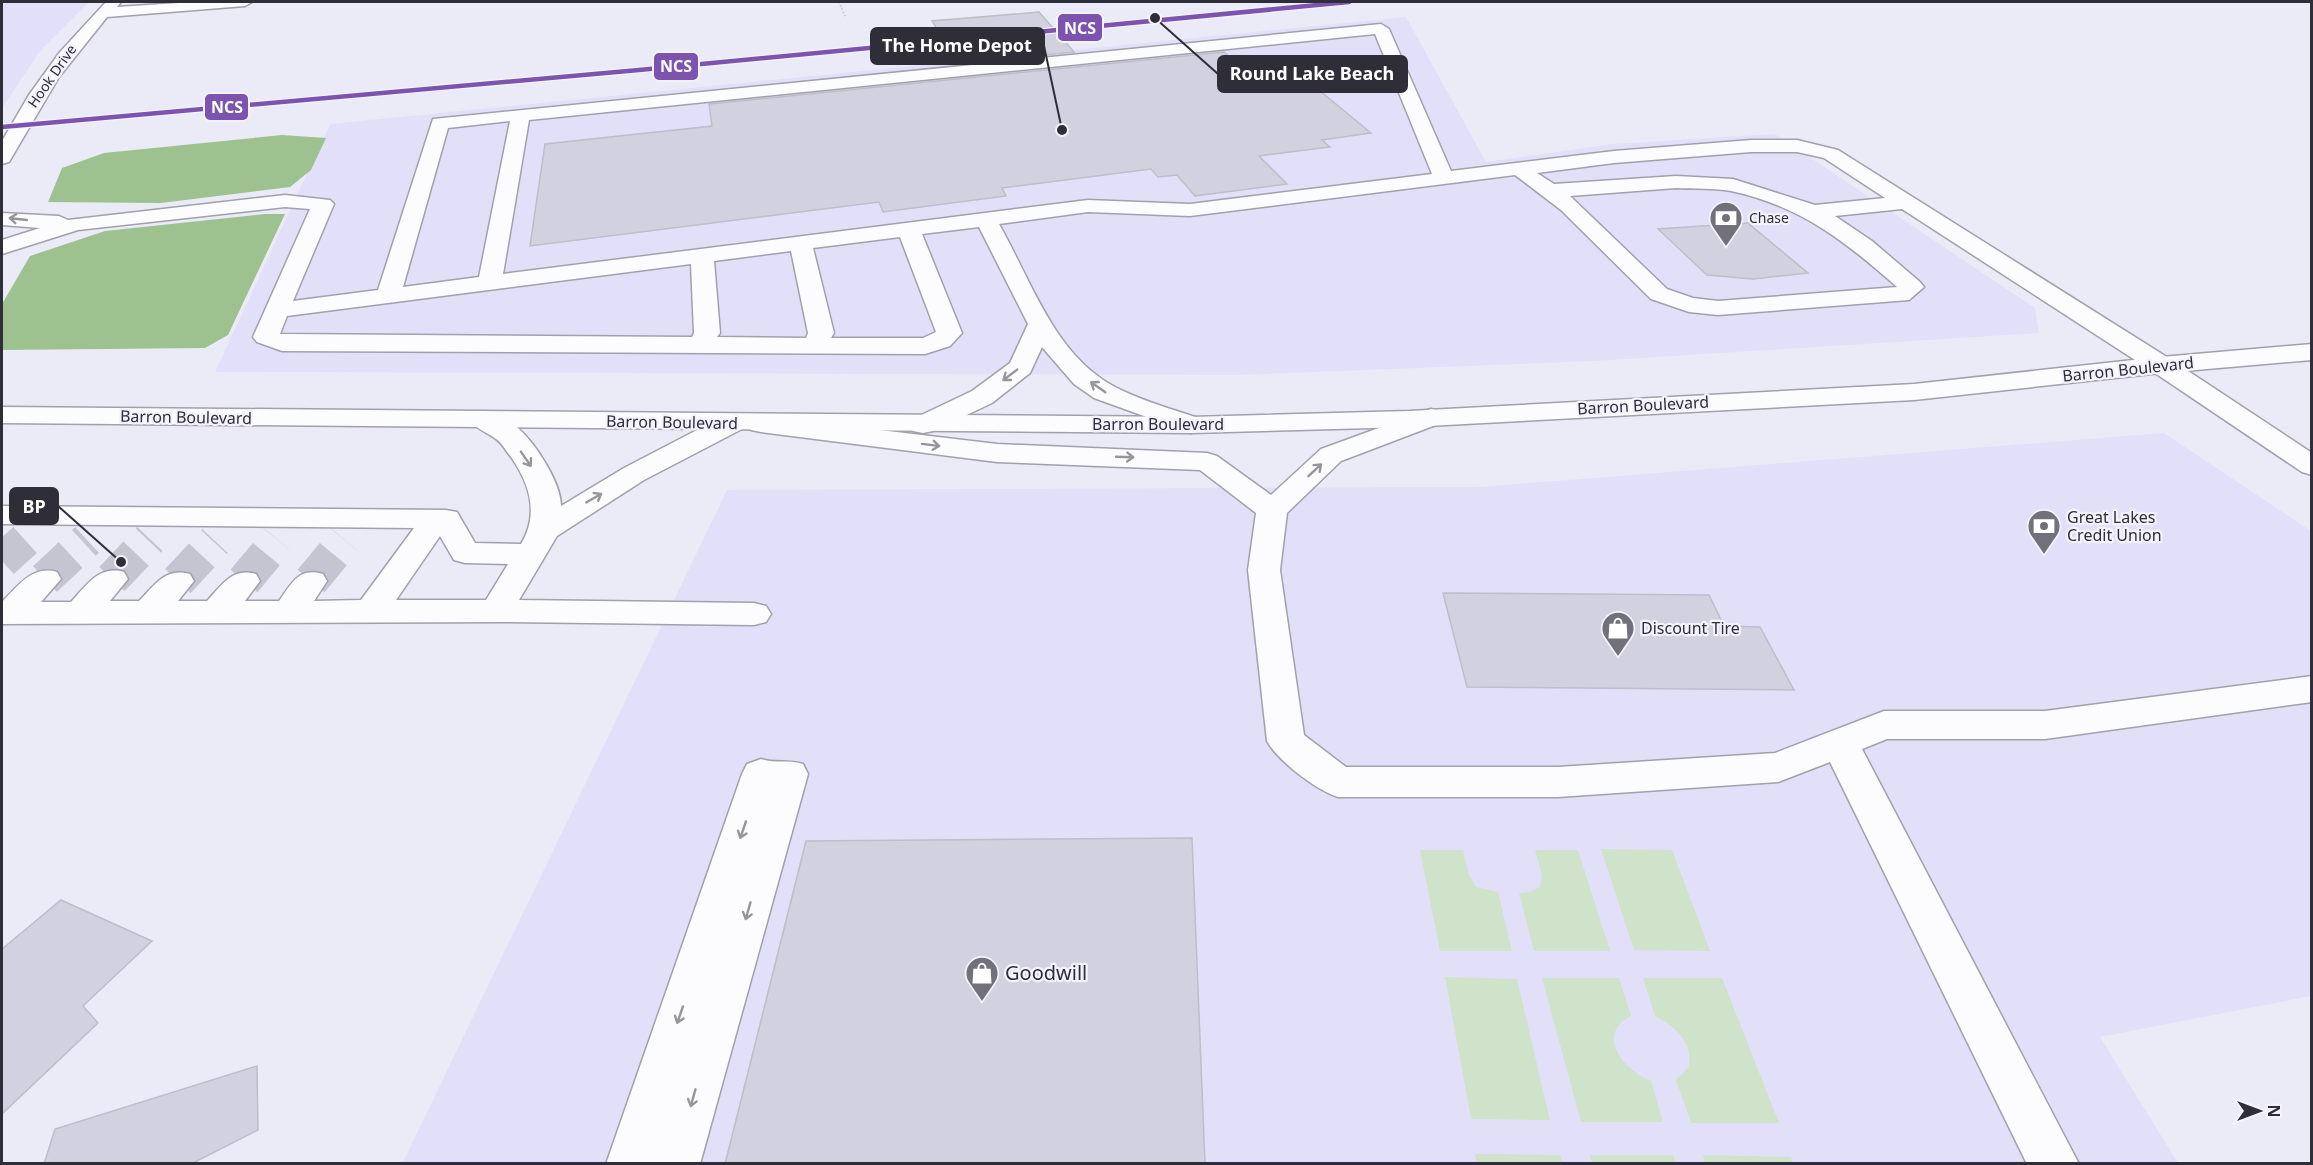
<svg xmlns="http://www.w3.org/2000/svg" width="2313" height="1165" font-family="'Noto Sans',sans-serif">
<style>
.built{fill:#e2e0f8}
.green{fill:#cee3ca}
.water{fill:#9dc290}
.building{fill:#d2d1df;stroke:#bebdc8;stroke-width:1.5}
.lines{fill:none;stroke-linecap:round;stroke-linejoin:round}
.minor-tunnel{stroke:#c5c4d1;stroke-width:35;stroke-dasharray:35 18;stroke-linecap:butt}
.minor-casing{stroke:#a1a0ab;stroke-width:3}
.major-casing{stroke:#a1a0ab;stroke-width:3}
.path{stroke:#ccccd0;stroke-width:2;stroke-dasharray:1.5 2;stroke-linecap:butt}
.minor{fill:#fcfcfe;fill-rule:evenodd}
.major{fill:#fcfcfe;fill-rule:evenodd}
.rail-1-casing{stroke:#f4f3fd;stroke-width:7}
.rail-1{stroke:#7c53af;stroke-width:4.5}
.oneway{stroke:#96959b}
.labels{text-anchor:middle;stroke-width:4.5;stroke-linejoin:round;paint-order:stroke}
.far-street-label{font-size:14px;fill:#2f2e38;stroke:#f4f3fd}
.far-poi-label{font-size:14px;fill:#2f2e38;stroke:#f4f3fd;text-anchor:start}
.street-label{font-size:16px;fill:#2f2e38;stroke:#f4f3fd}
.poi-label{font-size:16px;fill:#2f2e38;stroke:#f4f3fd;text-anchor:start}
.near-poi-label{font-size:20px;fill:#2f2e38;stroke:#f4f3fd;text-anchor:start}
.leader{fill:none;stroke:#2f2e38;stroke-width:2}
.callout-dot{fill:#2f2e38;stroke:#f4f3fd;stroke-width:2}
.callout{fill:#2f2e38;stroke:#2f2e38;stroke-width:2}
.callout-label{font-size:18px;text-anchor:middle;font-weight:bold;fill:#fff}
.line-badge{stroke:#f4f3fd;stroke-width:2}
.badge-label{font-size:16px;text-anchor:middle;font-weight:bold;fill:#fff}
</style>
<rect width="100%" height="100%" fill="#ebeaf7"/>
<!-- built -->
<g class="built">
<path d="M2,2H89L40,51L2,108Z"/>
<path d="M1406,17L1486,162L1613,144L1775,134L2035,308L2039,333L1594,361L1237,375L215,372L330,124Z"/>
<path d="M2164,433L2311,531V996L2100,1037L2178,1163L402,1164L727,490L1479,487Z"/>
</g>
<!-- green -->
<g class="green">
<path d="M1601,849L1672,850L1710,951L1634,950Z"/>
<path d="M1420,850H1463L1469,875L1476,887L1498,892L1512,951H1440Z"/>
<path d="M1535,850H1578L1610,951H1534L1519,893L1530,892L1540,887L1542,875Z"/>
<path d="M1445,977L1517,979L1550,1120L1471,1119Z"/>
<path d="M1542,978H1619L1631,1016C1594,1035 1624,1070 1651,1081L1663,1122H1581Z"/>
<path d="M1643,978H1722L1779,1123H1691L1676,1080L1689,1067C1693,1042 1676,1027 1655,1016Z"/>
<path d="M1475,1154L1560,1155L1562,1163H1477Z"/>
<path d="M1590,1155H1673L1676,1163H1592Z"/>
<path d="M1703,1155L1791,1157L1793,1163H1705Z"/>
</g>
<!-- water -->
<g class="water">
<path d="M282,135L326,138L311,170L290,187L161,203L48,202L62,168L104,153Z"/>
<path d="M265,214H285L228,335L205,348L2,350V304L30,256L105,231Z"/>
</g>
<!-- building -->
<g class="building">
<path d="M1039,12L1074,52L959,64L932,21Z"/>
<path d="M1224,52L1253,77L1297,72L1371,133L1322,140L1330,147L1259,156L1287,184L1195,196L1177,175L1158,177L1151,169L1002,188L1006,196L883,212L879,202L530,246L545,144L712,126L709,104Z"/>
<path d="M1748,223L1808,273L1753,279L1707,275L1658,229Z"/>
<path d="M1443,593L1709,595L1724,626L1760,627L1794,690L1467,687Z"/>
<path d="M1192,838L1205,1164H725L806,841Z"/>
<path d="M61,900L152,941L83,1006L98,1023L2,1114V949Z"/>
<path d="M257,1066L258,1130L191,1164H44L55,1129Z"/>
</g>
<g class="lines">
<!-- minor-tunnel -->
<g class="minor-tunnel">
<path d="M2,561L25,540"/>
<path d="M45,579L87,540"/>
<path d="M112,579L150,539"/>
<path d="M178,581L215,541"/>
<path d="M244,581L278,540"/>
<path d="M311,581L345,540"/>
</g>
<defs>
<g id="minor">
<path d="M106,2H121L117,7L194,2H252L245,6L107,17L59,77L9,162L2,164V141L29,95L60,52Z"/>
<path d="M1381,24L1389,29L1451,171L1614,151L1751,140H1797L1838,150L2170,359L2312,453V475L2302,472L2152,371L1902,209L1835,216L1872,241L1920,282L1924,287L1909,300L1718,315L1689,312L1651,299L1561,210L1515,175L1190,216L1088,212L999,224C1031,280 1054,355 1115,387C1142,401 1172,409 1201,419L1205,425L1201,431L1191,433L1094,398L1074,384L1042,347L1030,373L992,403L933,431L923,433L913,431L909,425L913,419L972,391L1010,363L1028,324L979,227L922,234L962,333L950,346L925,354L282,351L257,342L253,337L310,209L285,207L78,230L2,254V240L40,228L2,225V213L59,216L68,220L285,195L330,200L334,204L293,301L378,290L433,119ZM1375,34L1432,174L1190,204L1088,200L503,274L529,120ZM510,121L479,277L403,287L448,128ZM1751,152H1797L1824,158L1885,198L1815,205L1733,179L1676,176L1554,184L1537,173L1614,163ZM1676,188C1694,189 1714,188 1731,191C1801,206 1845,241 1897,287L1718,301L1693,298L1667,289L1570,196ZM900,237L936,332L923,338H831L834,333L813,248ZM791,251L808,333L806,338L717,337L720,333L714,261ZM691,264L694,333L692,337L280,334L287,316Z"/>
<path d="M1431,409L1441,411L1445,417L1441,423L1341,461L1287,513L1280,570L1304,735L1346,767H1558L1775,753L1884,711H2045L2312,676V702L2045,739H1887L1862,749L2079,1164H2027L1830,762L1778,782L1558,797H1338C1316,790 1278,761 1267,741L1248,570L1256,513L1200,470L997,462L761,432L751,430L747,424L751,418L761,416L997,444L1207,453L1217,456L1271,495L1321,449Z"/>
<path d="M484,412C495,414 510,420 518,428C536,444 561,483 561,506L624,468L722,417L732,415L742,417L746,423L742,429L644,480L557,536L519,600L754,603L766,606L771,614L766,622L754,625L507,622L2,624V602C18,586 32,565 57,572L61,579L41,602H71C87,585 99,565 124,572L128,579L110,601H139C155,585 165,567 190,574L194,581L178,601H207C222,585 232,567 256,574L260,581L245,601H279C292,583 299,567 323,574L327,581L314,601L361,600L414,528L2,524V506L446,510L457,512L475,543L521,544C539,515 530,484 511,457C506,451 502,443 496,439C487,432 477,430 470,420L474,414ZM440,536L454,560L465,563L508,564L486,600H396Z"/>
<path d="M761,759C776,764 787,759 803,764L808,774L700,1164H606L742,774L747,764Z"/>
</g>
<path id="major" d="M2312,344V360L2161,373L1914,400L1409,427L1191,433L2,423V407L1191,417L1409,411L1914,384L2161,357Z"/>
</defs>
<!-- minor casing -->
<use href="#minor" class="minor-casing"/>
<!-- major casing -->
<use href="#major" class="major-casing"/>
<!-- path -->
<path class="path" d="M839,2L846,18"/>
<!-- minor -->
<use href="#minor" class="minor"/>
<!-- major -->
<use href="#major" class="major"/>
<defs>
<path id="rail-1" d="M2,127L639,70L1349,2"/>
</defs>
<!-- rail-1 casing -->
<use href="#rail-1" class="rail-1-casing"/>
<!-- rail-1 -->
<use href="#rail-1" class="rail-1"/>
</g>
<!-- one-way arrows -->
<defs><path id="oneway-shaft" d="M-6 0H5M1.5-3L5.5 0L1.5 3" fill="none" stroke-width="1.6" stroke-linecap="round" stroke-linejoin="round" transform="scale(1.5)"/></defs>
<g class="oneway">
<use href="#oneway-shaft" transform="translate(18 219) rotate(-174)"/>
<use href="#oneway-shaft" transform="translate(1010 375) rotate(143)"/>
<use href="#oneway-shaft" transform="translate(1098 387) rotate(-145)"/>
<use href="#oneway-shaft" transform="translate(931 445) rotate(7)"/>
<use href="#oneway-shaft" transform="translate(1125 457) rotate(2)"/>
<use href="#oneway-shaft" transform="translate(526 459) rotate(55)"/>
<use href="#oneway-shaft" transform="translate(1315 470) rotate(-43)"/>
<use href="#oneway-shaft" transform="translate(594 498) rotate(-30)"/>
<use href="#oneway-shaft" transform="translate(743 830) rotate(109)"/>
<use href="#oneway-shaft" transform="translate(748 911) rotate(106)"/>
<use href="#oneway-shaft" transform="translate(680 1015) rotate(109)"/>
<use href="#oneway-shaft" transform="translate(693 1098) rotate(106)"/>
</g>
<!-- icons -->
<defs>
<symbol id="bank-pin" viewBox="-11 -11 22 30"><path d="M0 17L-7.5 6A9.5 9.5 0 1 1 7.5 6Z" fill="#71707b" stroke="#f4f3fd"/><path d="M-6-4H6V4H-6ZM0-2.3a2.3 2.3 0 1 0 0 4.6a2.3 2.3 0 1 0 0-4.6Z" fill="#fff"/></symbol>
<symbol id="shop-pin" viewBox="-11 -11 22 30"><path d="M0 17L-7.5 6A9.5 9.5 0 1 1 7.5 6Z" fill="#71707b" stroke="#f4f3fd"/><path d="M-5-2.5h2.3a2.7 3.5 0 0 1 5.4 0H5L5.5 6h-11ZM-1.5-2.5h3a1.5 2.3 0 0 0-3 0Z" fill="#fff"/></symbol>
</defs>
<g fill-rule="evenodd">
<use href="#bank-pin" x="1707" y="199" width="38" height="52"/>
<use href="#bank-pin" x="2025" y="507" width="38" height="52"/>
<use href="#shop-pin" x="1599" y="609" width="38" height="52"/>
<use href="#shop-pin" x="963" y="954" width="38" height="52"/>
</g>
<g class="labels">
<!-- far-street labels -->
<g class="far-street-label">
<text transform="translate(52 76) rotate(-55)" y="5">Hook Drive</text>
</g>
<!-- far-poi labels -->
<g class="far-poi-label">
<text x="1749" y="223">Chase</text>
</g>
<!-- street labels -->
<g class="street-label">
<text transform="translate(2128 369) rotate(-6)" y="6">Barron Boulevard</text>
<text transform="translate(1643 405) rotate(-3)" y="6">Barron Boulevard</text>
<text transform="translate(186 417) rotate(1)" y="6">Barron Boulevard</text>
<text transform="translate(672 422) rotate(1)" y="6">Barron Boulevard</text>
<text x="1158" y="430">Barron Boulevard</text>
</g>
<!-- poi labels -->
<g class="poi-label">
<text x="2067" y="523">Great Lakes<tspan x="2067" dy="18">Credit Union</tspan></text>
<text x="1641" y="634">Discount Tire</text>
</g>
<!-- near-poi labels -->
<g class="near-poi-label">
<text x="1005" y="980">Goodwill</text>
</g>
</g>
<!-- callouts -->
<path class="leader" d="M1062 130L1044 46M1155 18L1218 74M121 562L58 506"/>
<g class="callout-dot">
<circle cx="1062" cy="130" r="6"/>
<circle cx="1155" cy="18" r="6"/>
<circle cx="121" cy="562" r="6"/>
</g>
<g class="callout">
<rect x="871" y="28" width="173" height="36" rx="6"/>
<rect x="1218" y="56" width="189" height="36" rx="6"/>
<rect x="10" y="488" width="48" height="36" rx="6"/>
</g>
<g class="callout-label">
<text x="957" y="52">The Home Depot</text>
<text x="1312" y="80">Round Lake Beach</text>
<text x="34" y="513">BP</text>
</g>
<g class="line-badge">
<rect x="1057" y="13" width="46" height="29" rx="6" fill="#7c53af"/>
<rect x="653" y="52" width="46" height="29" rx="6" fill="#7c53af"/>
<rect x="204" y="93" width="45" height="28" rx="6" fill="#7c53af"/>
</g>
<g class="badge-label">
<text x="1080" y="34">NCS</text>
<text x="676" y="72">NCS</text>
<text x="227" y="113">NCS</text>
</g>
<!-- border -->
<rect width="2313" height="1165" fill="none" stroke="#2f2e38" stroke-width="6"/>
<!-- north arrow -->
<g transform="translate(2259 1111) rotate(90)" stroke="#f4f3fd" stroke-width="4.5" paint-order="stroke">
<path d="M0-4.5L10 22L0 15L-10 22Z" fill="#2f2e38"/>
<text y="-9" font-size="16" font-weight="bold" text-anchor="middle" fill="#2f2e38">N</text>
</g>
</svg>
